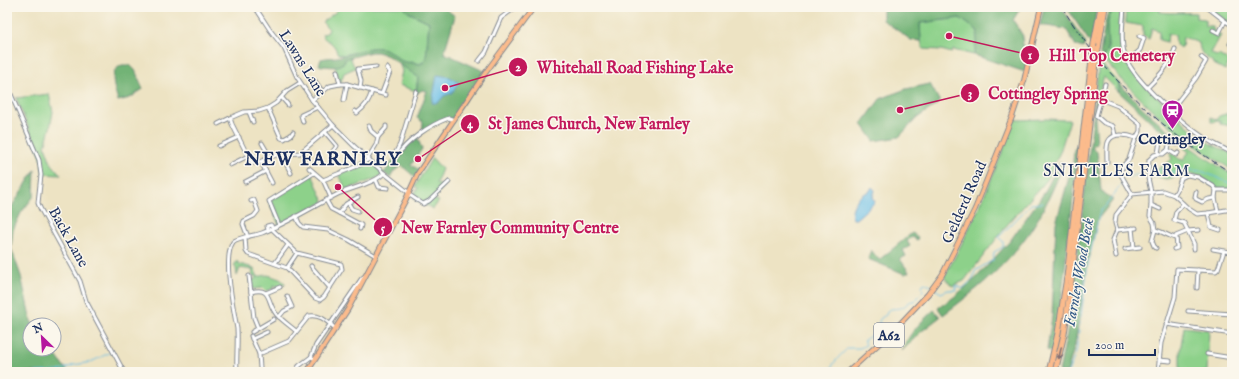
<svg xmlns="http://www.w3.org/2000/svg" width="1239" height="379" font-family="'IM FELL English',serif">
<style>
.green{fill:#8dd18a;stroke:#548074}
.forest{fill:#72b376;stroke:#46716a}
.water{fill:#69bee6;stroke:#4276a2}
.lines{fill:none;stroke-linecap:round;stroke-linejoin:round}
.stream{stroke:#69bee6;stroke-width:1}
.minor-casing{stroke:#848990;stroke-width:5}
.major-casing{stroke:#848990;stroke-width:6}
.highway-casing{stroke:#848990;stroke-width:7}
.minor{stroke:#fff;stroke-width:3}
.major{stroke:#fbbb8c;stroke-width:4}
.highway{stroke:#fbbb8c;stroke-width:5}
.rail{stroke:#1b2f5e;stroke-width:1;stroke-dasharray:6 3;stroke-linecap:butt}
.highway-bridge-casing{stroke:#848990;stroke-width:7;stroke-linecap:butt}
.highway-bridge{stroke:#fbbb8c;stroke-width:5}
.oneway{stroke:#806e73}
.labels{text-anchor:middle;stroke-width:3;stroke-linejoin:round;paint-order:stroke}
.shield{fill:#fbf7ec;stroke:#5e6b89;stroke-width:1}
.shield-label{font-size:14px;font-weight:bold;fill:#1b2f5e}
.street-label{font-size:15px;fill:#1b2f5e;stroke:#fbf7ec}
.poi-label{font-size:15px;font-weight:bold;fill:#1b2f5e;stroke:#fbf7ec}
.neighbourhood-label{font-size:16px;letter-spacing:1px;fill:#1b2f5e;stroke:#fbf7ec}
.water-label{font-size:16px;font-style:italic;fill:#325a87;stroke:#fbf7ec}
.district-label{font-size:19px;font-weight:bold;letter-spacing:1px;fill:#1b2f5e;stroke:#fbf7ec}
.leader{fill:none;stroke:#c2185b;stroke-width:1.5}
.callout-dot{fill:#c2185b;stroke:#fbf7ec;stroke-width:1.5}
.mark-label{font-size:12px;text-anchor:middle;font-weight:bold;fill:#fff}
.callout-label{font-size:16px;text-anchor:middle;font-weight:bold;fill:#c2185b;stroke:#fbf7ec;stroke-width:3;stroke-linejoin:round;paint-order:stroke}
</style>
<rect width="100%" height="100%" fill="#fbf7ec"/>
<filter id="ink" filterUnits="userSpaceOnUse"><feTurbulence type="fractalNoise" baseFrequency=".025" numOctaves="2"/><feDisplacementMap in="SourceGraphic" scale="8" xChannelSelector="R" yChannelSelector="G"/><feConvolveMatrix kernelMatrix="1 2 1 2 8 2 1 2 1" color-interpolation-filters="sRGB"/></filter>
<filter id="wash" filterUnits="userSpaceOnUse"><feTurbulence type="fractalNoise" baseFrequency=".012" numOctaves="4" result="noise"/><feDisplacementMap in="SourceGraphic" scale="16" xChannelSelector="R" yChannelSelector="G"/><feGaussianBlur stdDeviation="0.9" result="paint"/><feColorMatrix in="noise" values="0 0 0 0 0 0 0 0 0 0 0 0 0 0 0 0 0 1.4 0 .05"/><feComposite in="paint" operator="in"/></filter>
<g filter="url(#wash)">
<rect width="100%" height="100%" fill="#ede3c3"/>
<!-- green -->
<g class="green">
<path d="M334,7H403L408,12L429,22L426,59L424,61L420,64L413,62L407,63L399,60L394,54L371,48L344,55L338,54C336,50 335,46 332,44C328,39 324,41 322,34L327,33L329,29L322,22L337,11Z"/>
<path d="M1114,7H1123C1121,40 1116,52 1139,79L1194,132V134L1205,141L1232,154V170L1194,145L1196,143L1183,134L1182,136C1153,112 1127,87 1103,58L1108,50L1107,27L1109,18Z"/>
<path d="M1126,7H1160V12C1173,14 1183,12 1196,13V18L1205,19V26H1213V30L1221,35L1211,53L1216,56L1219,55L1230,62L1225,70L1212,63L1213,62C1204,56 1200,54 1199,43L1183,37L1182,48L1176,45L1175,35L1168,34L1167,42L1159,40V31L1152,28L1149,39L1143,36V26L1126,23V21H1125Z"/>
<path d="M1207,7H1232V25Z"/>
<path d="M960,18L978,31L974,55L953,50L952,53L941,50L923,49L921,41L920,23Z"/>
<path d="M350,57L354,66L357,67L344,73L340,84L334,63Z"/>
<path d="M1099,61L1119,83V92L1104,77L1095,107V118H1093Z"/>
<path d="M399,63L418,77L416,91L399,85L402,71Z"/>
<path d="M49,94L53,112L50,128L45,146L51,163L61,175L43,174L41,157L16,98Z"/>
<path d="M1232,112V126L1220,124V121L1211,122V117L1216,120L1219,116Z"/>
<path d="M1046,119L1070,120L1060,152L1047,180L1007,225L964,281L952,286L944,277C972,227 995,174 1014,120Z"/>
<path d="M1187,145L1232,175V189C1227,188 1220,190 1216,187C1207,181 1192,168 1181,177L1179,176L1167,179L1153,177L1150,178L1157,175L1156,170C1159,168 1170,162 1172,159L1170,155L1171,153L1176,156L1179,159L1183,160L1189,152L1184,148Z"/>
<path d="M432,158L442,169L436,184L444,186L433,199L439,201L433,209L414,199L416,196L414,194L418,188L415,186Z"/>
<path d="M369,159L384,173L380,177L346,190L339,174Z"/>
<path d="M312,174L324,202L279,225L269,201Z"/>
<path d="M237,261L239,264L254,268L258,277C262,276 266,274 271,276C275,277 276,278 280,279L286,284L277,287L275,285L273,286V289L266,291L263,288L253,289L251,280L256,279L255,276H252L253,270L240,268L237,276L236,268L234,266Z"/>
<path d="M1184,327L1209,330L1207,372H1180V351Z"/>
</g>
<!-- forest -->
<g class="forest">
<path d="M403,7H443L455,16L444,53L484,71L452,119C442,117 430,128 422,133L423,122L417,118L427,91L422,90L416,94L418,77L388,56L378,52H371L345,59V62L336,67L322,66L319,65L321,59C328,57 335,58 342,56C355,54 367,46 381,48C390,49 395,57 402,61C408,63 413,62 420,64L424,62L426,59L429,22L408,12Z"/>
<path d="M883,7H1021L1013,20L1023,36L1022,44L1026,47L1029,52L1025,72L974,55L978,31L960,18L920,23L921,41L911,40L883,20Z"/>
<path d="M1044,7H1061L1086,43L1083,48L1076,46L1066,29L1040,25Z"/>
<path d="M1066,7H1097L1091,44Z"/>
<path d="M1110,7H1114L1109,18L1107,27L1108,50L1103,58L1100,54L1105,23Z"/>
<path d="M122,65H130L135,70L143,89L130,98L118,101C115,89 107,72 122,65Z"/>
<path d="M1119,83L1143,108L1172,134L1171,136L1157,127L1119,92Z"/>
<path d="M930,84L940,102L917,118L899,137L874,141L862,124L880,99L906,89Z"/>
<path d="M1093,118H1095L1097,143L1093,145V149L1097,151L1101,190L1103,193L1113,200L1098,219L1089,255L1075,345L1067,372H1059L1070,318Z"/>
<path d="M417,137L422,149L411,165L420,170L416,178L402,166L394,171L390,178L384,173L395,158Z"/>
<path d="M1079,146L1060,311L1052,352L1047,350L1052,317L1056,223L1073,163L1074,149Z"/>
<path d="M1060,162C1061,174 1056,182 1051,193C1028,247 989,281 943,315L938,308L954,297L976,278L1010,241L1044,193Z"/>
<path d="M35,170L34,196L21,213L13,230L11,248L21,276L31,321L34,325H30V349H51L68,372H10L7,358V214Z"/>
<path d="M912,233L918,237L917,240L912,237L907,241L910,246L903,250L906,256L900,259L909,272L905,274L868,259L871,250L879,260Z"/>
<path d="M934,310L940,317L922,331L902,351C908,334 921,322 934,310Z"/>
</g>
<!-- water -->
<g class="water">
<path d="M437,75L450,77L459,83L452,93L444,96L438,103H432Z"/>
<path d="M872,187L875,190L873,197L875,202L856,219H853C848,210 859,193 869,192Z"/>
</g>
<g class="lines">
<!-- stream -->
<g class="stream">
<path d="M1150,176L1163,169L1170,172L1177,173L1183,169L1186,168L1190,170L1201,171L1232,184"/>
<path d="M1127,180C1138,170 1136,178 1147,177"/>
<path d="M935,289L941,293L948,290H956L955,286H957L962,289L973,279L975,271L993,260L994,252L1003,247V242L999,237L1031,204L1043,203"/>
<path d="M7,356L10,364L9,370L10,372"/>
<path d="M36,372L59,371L74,365L91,362L109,353"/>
<path d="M831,372C830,364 842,354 848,348H860L866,345L864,340L875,333V328L880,325L879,321L881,318L886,315L887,311C892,307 897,310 903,307C908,304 908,301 914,301L921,293L923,292L922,286L924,283L931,286"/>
<path d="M1068,372L1076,353L1088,264L1100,211C1107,207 1115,191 1123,183"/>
</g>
</g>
</g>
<g filter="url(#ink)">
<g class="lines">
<defs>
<g id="minor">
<path d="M255,7L270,30L284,48L297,77L312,100L333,125L354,146L384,173L408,192"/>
<path d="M1124,7C1123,22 1120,41 1125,56C1132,79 1186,127 1208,140C1215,145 1224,148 1232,153"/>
<path d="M1207,7L1225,21L1232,25"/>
<path d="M1213,30L1219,33L1225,21"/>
<path d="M1232,41L1230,44L1232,45"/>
<path d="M479,61L486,52L501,18L516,7"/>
<path d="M1127,62L1140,50L1144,38L1139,36"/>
<path d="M337,71L340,84"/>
<path d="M315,81L322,91"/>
<path d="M300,83L287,91L276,103L268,108L259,111L244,112L230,118L232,124L250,160L253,163H257L276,155L300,153L333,125"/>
<path d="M1105,84L1096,116L1104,123L1113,126L1115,135"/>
<path d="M7,85L39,160L41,175L38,203L40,208L80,281L86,301L124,372"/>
<path d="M1148,87C1159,76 1170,65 1175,49"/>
<path d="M360,88L361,81L358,69L376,67"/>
<path d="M382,93L390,72L387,68"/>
<path d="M282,98L288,105"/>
<path d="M1100,99L1118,106L1140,124V131L1136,138L1129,159L1123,166L1120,173L1132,194"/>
<path d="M312,100L330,86L340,84H347L386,95"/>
<path d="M344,100L347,84"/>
<path d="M268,108L281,138L284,139L291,135L293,132"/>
<path d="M1171,110L1196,78L1206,61L1201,57"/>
<path d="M355,111L357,113C366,106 369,101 372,91"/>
<path d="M249,112L253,122"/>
<path d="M303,122L301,115L318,107"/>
<path d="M218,124L230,118"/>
<path d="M325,132L337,146L333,151"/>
<path d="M378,137L386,128V126"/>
<path d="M262,143L270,157"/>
<path d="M219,146L239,137"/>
<path d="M1168,150L1176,155L1178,153"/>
<path d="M281,154L291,173"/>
<path d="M395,154L400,144L416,91"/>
<path d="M1158,154H1163L1168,150L1169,145L1172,141L1177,144"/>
<path d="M368,158L376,145L378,137L371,131L369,126"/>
<path d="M395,158C408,140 429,125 449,118L454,120"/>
<path d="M261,162L272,183"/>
<path d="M1107,162C1107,149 1104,135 1121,135C1126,135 1131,136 1136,138"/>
<path d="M230,165L248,156"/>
<path d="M309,168L323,180L360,165L369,159"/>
<path d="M323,180L331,198"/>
<path d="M376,180L379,187L388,188"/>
<path d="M245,182L266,171"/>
<path d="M1216,190H1229"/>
<path d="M1196,192L1195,197L1196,199L1202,202L1209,199L1215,198"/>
<path d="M408,194L423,204L429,201L449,182"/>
<path d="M1174,195L1177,190L1181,178L1187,175L1198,177L1213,186L1216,190L1215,198L1218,211"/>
<path d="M326,200L331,209L335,211L361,225L360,229"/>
<path d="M348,203L352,209L358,211"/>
<path d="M1183,204L1176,212L1174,220L1184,223L1188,231L1199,230"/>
<path d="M1151,205L1160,209"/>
<path d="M339,213L346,204L358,197"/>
<path d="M1208,213L1211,227L1220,230"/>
<path d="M296,216L299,223L303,227L328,230L349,240L376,256"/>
<path d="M279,225L269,201L314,173"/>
<path d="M1132,228L1134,248"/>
<path d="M1117,230L1136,228"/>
<path d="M1155,230C1162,231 1168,236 1175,238"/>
<path d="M245,237L246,251L248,254L287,268L315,298L320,300L324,297L342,269L341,264L297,253L273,230L271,225L267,226L268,230"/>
<path d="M248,237L243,224L244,221L254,216L258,211L254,200L251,201"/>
<path d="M1156,248L1154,246L1152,241L1155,230L1154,223L1150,216L1151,205V192L1148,178L1149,160L1154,155L1158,154L1160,141"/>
<path d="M1125,249L1140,247"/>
<path d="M1174,249L1177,248L1176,236L1188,231L1194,244V249"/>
<path d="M1213,249L1224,251"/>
<path d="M1116,256L1113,240L1117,230L1115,223L1116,215L1132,194L1163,191L1174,195L1189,209L1197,214L1208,213L1232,209"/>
<path d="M275,263L288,245"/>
<path d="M311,266L330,288"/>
<path d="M287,268L297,253"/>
<path d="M249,276L254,318L258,328"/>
<path d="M1197,288L1198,270"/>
<path d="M251,292C273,286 266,303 277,315C283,321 290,326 296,331"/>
<path d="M266,293L280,287"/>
<path d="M1188,311L1232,314"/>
<path d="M279,317L284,311L292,307L287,296"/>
<path d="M1166,324L1232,334"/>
<path d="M252,332L274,319"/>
<path d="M251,336L259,354L260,368"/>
<path d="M252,339L267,332"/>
<path d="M259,354L289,341L309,316C321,314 327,322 336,329"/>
<path d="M1207,354L1232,358"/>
<path d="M311,357L316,345L362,278L365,276"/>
<path d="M1159,360L1170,361"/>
<path d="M237,372C236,358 238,344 237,329C234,310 222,258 233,242C237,237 254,236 262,233C288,223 312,207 338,194C351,188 376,183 384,173"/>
<path d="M295,372L299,366L311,357L313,358"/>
<path d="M1158,372L1161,343L1175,297L1177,269L1216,271L1218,269L1224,251L1232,252"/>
</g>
<g id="major">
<path d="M307,372L348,309L406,199L418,173L486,72L534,7"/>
<path d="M848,372L896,328L928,294L942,275L975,209L1012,117L1024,81L1041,7"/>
</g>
<g id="highway">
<path d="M1094,44L1101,7"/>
<path d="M1098,49L1105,7"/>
<path d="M1049,372L1058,333L1067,277L1092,59"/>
<path d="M1055,372L1064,334L1069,299L1096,63"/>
</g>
</defs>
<!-- minor casing -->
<use href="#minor" class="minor-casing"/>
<!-- major casing -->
<use href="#major" class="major-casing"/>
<!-- highway casing -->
<use href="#highway" class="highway-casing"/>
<!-- minor -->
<use href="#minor" class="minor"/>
<!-- major -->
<use href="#major" class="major"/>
<!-- highway -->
<use href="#highway" class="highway"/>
<!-- rail -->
<path class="rail" d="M1062,7C1103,75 1164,133 1232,173"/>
<defs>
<g id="highway-bridge">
<path d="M1092,59L1094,44"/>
<path d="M1096,63L1098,49"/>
</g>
</defs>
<!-- highway-bridge casing -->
<use href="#highway-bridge" class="highway-bridge-casing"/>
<!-- highway-bridge -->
<use href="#highway-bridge" class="highway-bridge"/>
</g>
<!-- one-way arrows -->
<defs><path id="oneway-shaft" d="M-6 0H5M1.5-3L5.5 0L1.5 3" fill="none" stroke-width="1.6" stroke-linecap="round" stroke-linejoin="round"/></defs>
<use class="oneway" href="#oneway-shaft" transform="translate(1060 353) rotate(102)"/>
</g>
<!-- icons -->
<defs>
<symbol id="station-pin" viewBox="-11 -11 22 30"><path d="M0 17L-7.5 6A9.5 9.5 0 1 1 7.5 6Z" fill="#b5179e" stroke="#fbf7ec"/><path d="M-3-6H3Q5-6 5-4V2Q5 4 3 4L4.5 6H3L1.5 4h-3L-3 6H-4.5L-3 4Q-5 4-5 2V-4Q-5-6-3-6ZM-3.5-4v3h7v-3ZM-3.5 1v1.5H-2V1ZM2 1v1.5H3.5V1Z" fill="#fff"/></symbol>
</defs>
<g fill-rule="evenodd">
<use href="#station-pin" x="1160" y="98" width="25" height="34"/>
</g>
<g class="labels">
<!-- shield labels -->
<rect class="shield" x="874" y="323" width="30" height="24" rx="3"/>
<g class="shield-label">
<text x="889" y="340">A62</text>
</g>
<!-- street labels -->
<g class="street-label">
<text transform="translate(303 63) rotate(58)" y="5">Lawns Lane</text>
<text transform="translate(964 202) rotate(-66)" y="5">Gelderd Road</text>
<text transform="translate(69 237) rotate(61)" y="5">Back Lane</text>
</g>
<!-- poi labels -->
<g class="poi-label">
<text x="1172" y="144">Cottingley</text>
</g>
<!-- neighbourhood labels -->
<g class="neighbourhood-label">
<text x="1117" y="176">SNITTLES FARM</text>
</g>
<!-- water labels -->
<g class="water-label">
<text transform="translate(1078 272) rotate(-80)" y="6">Farnley Wood Beck</text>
</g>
<!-- district labels -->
<g class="district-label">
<text x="323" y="165">NEW FARNLEY</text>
</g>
</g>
<!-- callouts -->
<path class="leader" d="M949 36L1030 55M445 88L518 67M900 110L970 93M418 159L470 124M338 187L383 227"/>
<g class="callout-dot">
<circle cx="949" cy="36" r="4"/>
<circle cx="445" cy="88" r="4"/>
<circle cx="900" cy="110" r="4"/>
<circle cx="418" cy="159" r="4"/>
<circle cx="338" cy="187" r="4"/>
<circle cx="1030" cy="55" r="10"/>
<circle cx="518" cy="67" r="10"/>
<circle cx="970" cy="93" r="10"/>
<circle cx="470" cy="124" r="10"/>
<circle cx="383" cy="227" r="10"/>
</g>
<g class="mark-label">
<text x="1030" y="59">1</text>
<text x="518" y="71">2</text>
<text x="970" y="97">3</text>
<text x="470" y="128">4</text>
<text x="383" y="232">5</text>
</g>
<g class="callout-label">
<text x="1112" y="61">Hill Top Cemetery</text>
<text x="635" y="73">Whitehall Road Fishing Lake</text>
<text x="1048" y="99">Cottingley Spring</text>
<text x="589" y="129">St James Church, New Farnley</text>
<text x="510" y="233">New Farnley Community Centre</text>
</g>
<!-- margin -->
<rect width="1239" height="379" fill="none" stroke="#fbf7ec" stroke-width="24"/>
<!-- north arrow -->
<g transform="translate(42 337) rotate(335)"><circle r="19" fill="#fbf7ec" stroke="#a1a7b3"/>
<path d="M0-3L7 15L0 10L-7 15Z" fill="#b5179e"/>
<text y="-6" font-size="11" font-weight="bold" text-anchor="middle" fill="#1b2f5e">N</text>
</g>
<!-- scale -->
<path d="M1089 349v6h66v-6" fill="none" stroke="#1b2f5e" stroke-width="2"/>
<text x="1095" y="349" font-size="12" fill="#1b2f5e" stroke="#fbf7ec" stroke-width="3" paint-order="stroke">200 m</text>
</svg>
